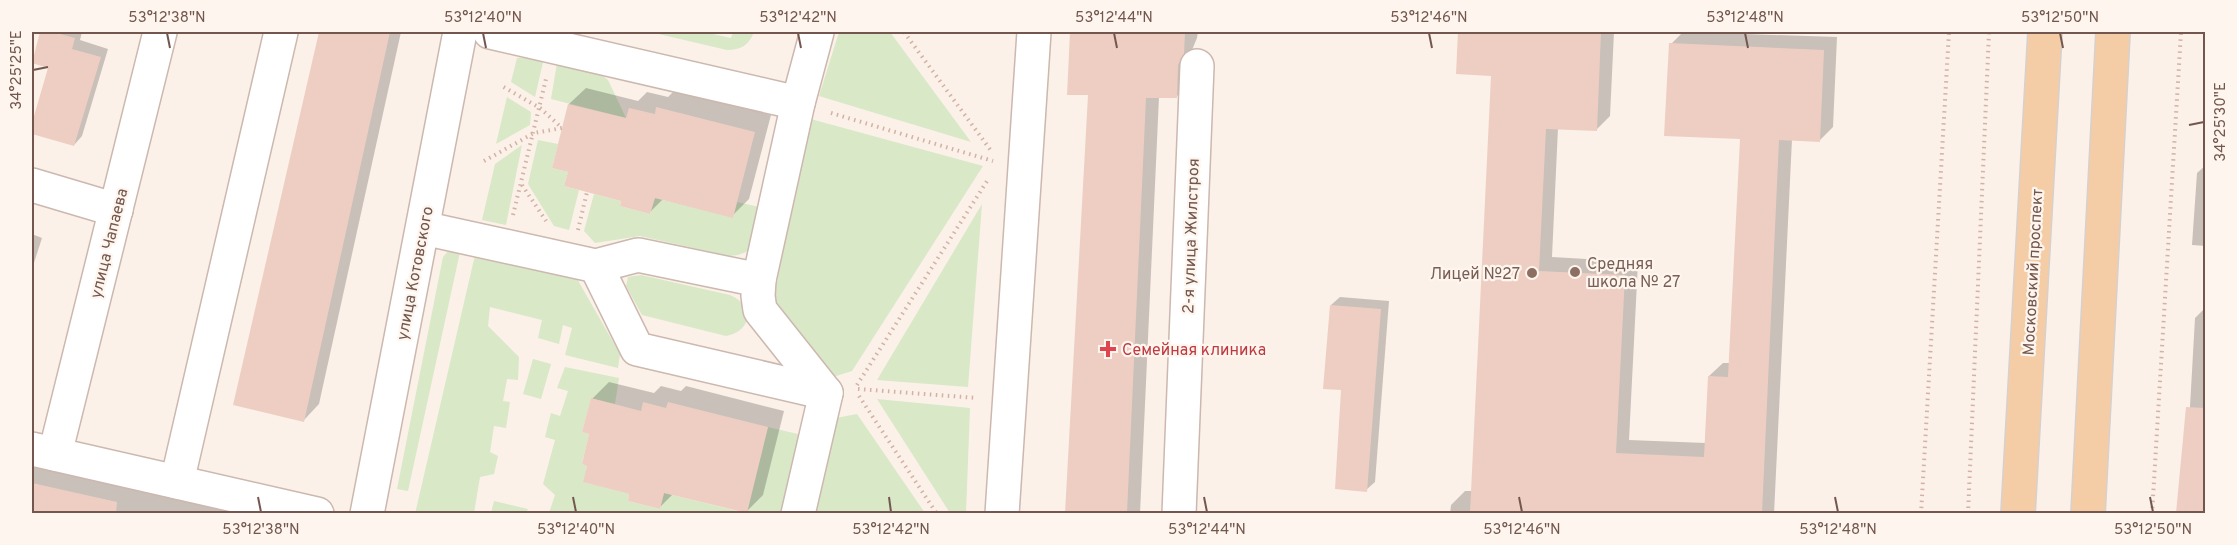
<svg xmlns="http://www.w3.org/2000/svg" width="2237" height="545" font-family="Overpass,sans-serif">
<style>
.green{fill:#d9e8c7}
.shadow{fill:#0003}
.building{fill:#eecec2}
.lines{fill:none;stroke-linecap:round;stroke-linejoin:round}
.minor-casing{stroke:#ccb8af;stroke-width:36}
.major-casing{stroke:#d8d0cd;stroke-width:36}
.path{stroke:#d3b1a5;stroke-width:4;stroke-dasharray:1.5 4.5;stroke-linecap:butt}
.minor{stroke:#fff;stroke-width:33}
.major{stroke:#f4cda6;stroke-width:33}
.ticks{fill:none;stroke:#73574e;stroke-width:2}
.education-dot{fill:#8d6e63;stroke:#fef6ee;stroke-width:2}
.health-dot{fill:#e0444e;stroke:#fef6ee;stroke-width:2}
.labels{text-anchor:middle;stroke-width:4.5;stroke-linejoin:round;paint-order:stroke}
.street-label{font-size:16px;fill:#73574e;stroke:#fef6ee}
.education-label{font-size:16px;fill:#785e54;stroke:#fef6ee;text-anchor:start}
.health-label{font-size:16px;fill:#be3a42;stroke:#fef6ee;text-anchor:start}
.neatline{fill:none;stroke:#73574e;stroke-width:2}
.ticks-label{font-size:15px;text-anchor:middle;fill:#73574e}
</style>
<rect width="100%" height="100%" fill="#fbf1e8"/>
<!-- green -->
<g class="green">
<path d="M650,32H704L731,38L733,32H754C749,45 741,50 727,50Z"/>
<path d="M839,32H890L971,142L819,96Z"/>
<path d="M528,57L543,62L535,97L511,82L517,58Z"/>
<path d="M557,63L596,71L608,80L626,118L551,99Z"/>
<path d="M507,97L531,112L530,125L496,144Z"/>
<path d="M807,118L983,166L852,371L833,377L773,304Z"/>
<path d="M538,140L558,144L552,168L568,172L564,186L579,190L569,230L554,226L528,184Z"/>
<path d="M522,145L506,225L482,220L495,164Z"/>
<path d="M594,194L621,201L620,206L650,214L655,198L733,217L737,202L764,208L752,246L746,252L738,255L729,256L640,236L595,243L584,231Z"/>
<path d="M982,204L968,387L877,380Z"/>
<path d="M450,249L460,252L408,491L397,489L443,257Z"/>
<path d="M475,255L576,277L620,354L618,368L565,355L572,328L563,325L559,344L538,338L542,320L490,307L488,326L519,357L518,380L507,379L503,401L510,402L506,428L494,426L490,452L498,456L494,474L480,477L474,513L415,514Z"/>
<path d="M641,275L730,295C755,306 752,331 726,336L642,315L626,286L628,277Z"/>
<path d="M533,359L551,364L541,399L523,394Z"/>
<path d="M565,367L619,378L615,404L591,399L582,432L589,434L582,464L587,466L584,482L629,494L628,501L660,509L664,493L746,513L768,427L802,435L785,513H549L555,495L543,484L555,440L545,437L551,413L560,416L568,391L557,388Z"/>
<path d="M877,399L970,408L966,513H950Z"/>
<path d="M857,414L925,513L814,514L836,418Z"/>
<path d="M494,501L528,509L526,513H491Z"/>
</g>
<!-- shadow -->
<g class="shadow">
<path d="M42,32H82L80,40L108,49L82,136L74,145L32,132L50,66L33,62Z"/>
<path d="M321,32H401L319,404L304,420L235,403Z"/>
<path d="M1072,32H1198L1197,38L1192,50L1191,82L1176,97H1159L1140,514H1067L1089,94L1069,93Z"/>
<path d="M1460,32H1614L1610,116L1596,130L1558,128L1552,257L1638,262L1629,440L1706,443L1709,376L1723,363H1731L1741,138L1671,44L1683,32L1837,37L1833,127L1819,141L1792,139L1774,514H1450L1451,505L1465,491H1472L1493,74L1458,72Z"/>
<path d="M586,88L638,101L647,92L668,97L674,91L771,115L749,199L732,216L663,199L650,212L570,171L554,167L569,104Z"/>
<path d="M2206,165V246L2192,245L2197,173Z"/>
<path d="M32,234L42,238L32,269Z"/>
<path d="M1340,297L1389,301L1375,482L1366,490L1343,389L1331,305Z"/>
<path d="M2206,307V514H2177L2184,445L2188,442L2195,318Z"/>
<path d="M609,382L654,393L661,386L681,391L686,386L784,411L763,495L746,512L673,494L660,507L631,493L589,465L592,399Z"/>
<path d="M32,464L251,514H32Z"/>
</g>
<!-- building -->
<g class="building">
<path d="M40,32H53L75,38L72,49L101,57L74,146L32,134V123L48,68L32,63Z"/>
<path d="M319,32H390L304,422L233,405Z"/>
<path d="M1070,32H1185L1184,54L1178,65L1177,98H1146L1127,513H1065L1088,95H1067Z"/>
<path d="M1458,32H1601L1597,131L1546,129L1539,271L1625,275L1616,453L1704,457L1708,376L1728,377L1740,139L1664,136L1669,43L1824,50L1820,142L1779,140L1762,513H1470L1491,76L1456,74Z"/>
<path d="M568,104L626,118L629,108L655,114L656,107L755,132L733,218L655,198L650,214L620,206L621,201L564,186L568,172L552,168Z"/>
<path d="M1330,305L1381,309L1367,492L1335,489L1341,390L1323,389Z"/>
<path d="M591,398L641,411L643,402L666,408L668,402L768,427L747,513L664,493L660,509L628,501L629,494L583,482L587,466L582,464L589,434L582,432Z"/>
<path d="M2186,407L2205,408V513H2176Z"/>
<path d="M32,483L117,502L116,513H32Z"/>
</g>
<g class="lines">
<defs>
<g id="minor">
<path d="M490,32L798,103"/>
<path d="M32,185L116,210"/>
<path d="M423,228L596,266L638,255L759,280"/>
<path d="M596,266L637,349L826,393"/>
<path d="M32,449L317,514"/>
<path d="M55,454L160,32"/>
<path d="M177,482L281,32"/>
<path d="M367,514L460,32"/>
<path d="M798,514L826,393L760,310L758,296L759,280L798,103L817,32"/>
<path d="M1002,514L1034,32"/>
<path d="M1179,514L1197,66"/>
</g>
<g id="major">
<path d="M2018,514L2045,32"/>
<path d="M2088,514L2113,32"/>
</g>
</defs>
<!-- minor casing -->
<use href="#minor" class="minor-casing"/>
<!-- major casing -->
<use href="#major" class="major-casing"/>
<!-- path -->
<g class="path">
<path d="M904,32L992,152"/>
<path d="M831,113L993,161"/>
<path d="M484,161L534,133L562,128L540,108L502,86"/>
<path d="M522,185L546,221"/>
<path d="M513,215L546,79"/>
<path d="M578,230L587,192"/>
<path d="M857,385L989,178"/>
<path d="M858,389L977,398"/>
<path d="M859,396L937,514"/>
<path d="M1921,514L1949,32"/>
<path d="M1968,514L1989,32"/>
<path d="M2152,514L2181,32"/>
</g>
<!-- minor -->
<use href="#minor" class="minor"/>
<!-- major -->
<use href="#major" class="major"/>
</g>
<!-- ticks -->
<path class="ticks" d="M167,33L170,48M483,33L486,48M798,33L801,48M1114,33L1117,48M1429,33L1432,48M1745,33L1748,48M2060,33L2063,48M33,70L48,67M2189,125L2204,122M258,497L261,512M573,497L576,512M889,497L891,512M1204,497L1207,512M1519,497L1522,512M1835,497L1838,512M2150,497L2153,512"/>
<!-- markers -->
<g class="education-dot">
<circle cx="1575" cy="272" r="6"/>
<circle cx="1532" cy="273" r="6"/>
</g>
<path class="health-dot" d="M1105 340h6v6h6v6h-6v6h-6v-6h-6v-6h6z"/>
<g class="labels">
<!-- street labels -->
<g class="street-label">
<text transform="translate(1190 236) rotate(-88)" y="6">2-я улица Жилстроя</text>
<text transform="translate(108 243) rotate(-76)" y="6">улица Чапаева</text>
<text transform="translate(2032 272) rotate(-87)" y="6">Московский проспект</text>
<text transform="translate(414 273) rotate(-79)" y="6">улица Котовского</text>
</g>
<!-- education labels -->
<g class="education-label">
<text x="1587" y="269">Средняя<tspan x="1587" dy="18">школа № 27</tspan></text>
<text x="1520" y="279" text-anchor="end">Лицей №27</text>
</g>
<!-- health labels -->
<g class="health-label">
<text x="1122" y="355">Семейная клиника</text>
</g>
</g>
<!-- border -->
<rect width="2237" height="545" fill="none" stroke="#fef6ee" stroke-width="66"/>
<rect x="33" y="33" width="2171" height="479" class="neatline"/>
<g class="ticks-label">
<text x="167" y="22">53°12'38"N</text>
<text x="483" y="22">53°12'40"N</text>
<text x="798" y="22">53°12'42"N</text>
<text x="1114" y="22">53°12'44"N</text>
<text x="1429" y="22">53°12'46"N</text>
<text x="1745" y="22">53°12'48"N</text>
<text x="2060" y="22">53°12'50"N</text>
<text transform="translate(16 70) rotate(-90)" y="5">34°25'25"E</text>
<text transform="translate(2220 122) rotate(-90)" y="5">34°25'30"E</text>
<text x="261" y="534">53°12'38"N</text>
<text x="576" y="534">53°12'40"N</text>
<text x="891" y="534">53°12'42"N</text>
<text x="1207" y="534">53°12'44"N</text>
<text x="1522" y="534">53°12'46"N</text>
<text x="1838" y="534">53°12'48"N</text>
<text x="2153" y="534">53°12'50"N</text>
</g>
</svg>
